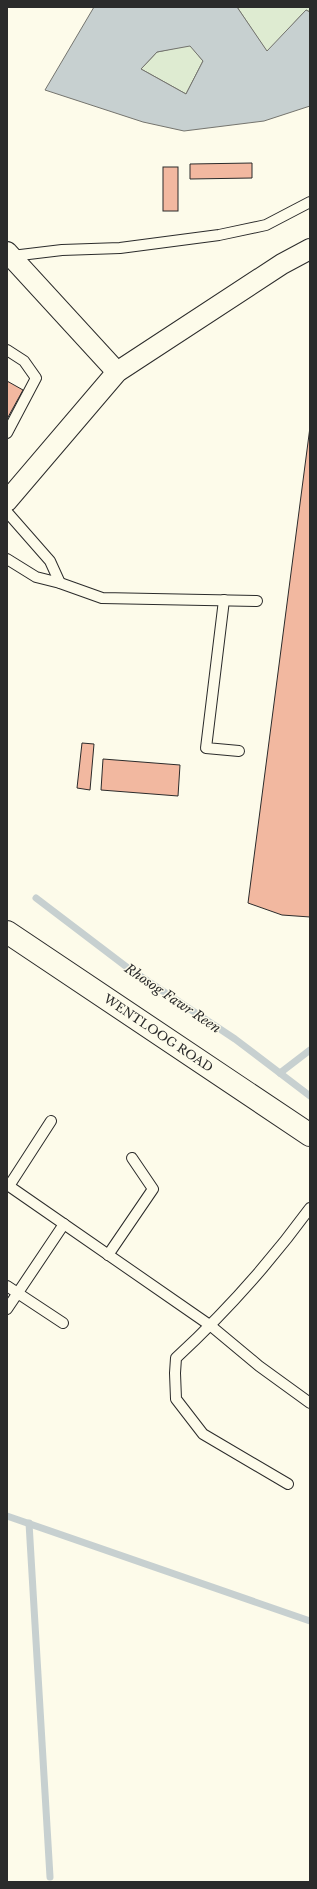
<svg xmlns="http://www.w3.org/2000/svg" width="317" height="1889" font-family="'Libre Baskerville',serif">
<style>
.green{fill:#deebd1;stroke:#74746e}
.water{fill:#c7d0d0;stroke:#74746e;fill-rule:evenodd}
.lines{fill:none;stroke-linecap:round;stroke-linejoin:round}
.stream{stroke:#c7d0d0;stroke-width:7}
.building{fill:#f2b8a0;stroke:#2b2b2b}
.service-casing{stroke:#2b2b2b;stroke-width:12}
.minor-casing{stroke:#2b2b2b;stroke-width:22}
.secondary-casing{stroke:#2b2b2b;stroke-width:24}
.service{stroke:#fdfbea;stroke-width:10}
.minor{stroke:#fdfbea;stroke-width:20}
.secondary{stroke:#fdfbea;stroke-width:22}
.labels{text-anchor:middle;stroke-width:3;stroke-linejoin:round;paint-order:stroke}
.street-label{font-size:12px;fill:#2b2b2b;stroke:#fdfbea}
.water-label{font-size:13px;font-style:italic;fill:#2b2b2b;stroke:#fdfbea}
</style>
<rect width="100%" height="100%" fill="#fdfbea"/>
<!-- green -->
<g class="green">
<path d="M237,7H310V12L306,10L267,52Z"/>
<path d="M190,45L203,61L186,94L141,69L157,52Z"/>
</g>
<!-- water -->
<path class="water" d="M94,7H237L267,51L306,10L310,12V106L264,121L184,131L143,122L45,90ZM190,46L203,61L186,94L141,69L157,52Z"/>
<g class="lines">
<!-- stream -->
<g class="stream">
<path d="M36,898L128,968L235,1039L310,1096"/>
<path d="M280,1073L310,1050"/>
<path d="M7,1516L310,1621"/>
<path d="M29,1523L50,1877"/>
</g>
</g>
<!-- building -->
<g class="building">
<path d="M252,163V178L190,179V164Z"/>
<rect x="163" y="167" width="15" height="44"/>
<path d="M7,381L23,390L7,419Z"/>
<path d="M310,427V917L282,915L248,903Z"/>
<path d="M82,743L94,744L90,790L77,788Z"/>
<path d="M103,759L180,765L178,796L101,790Z"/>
</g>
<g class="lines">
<defs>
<g id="service">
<path d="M12,256L62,250L120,248L219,235L266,225L310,202"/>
<path d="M7,350L24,361L36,378L7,433"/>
<path d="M7,512L50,561L60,583"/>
<path d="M7,559L36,577L60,583L102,598L257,601"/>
<path d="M224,600L206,748L239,751"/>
<path d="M51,1121L9,1186L211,1326L259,1366L310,1403"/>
<path d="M108,1255L153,1189L132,1158"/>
<path d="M7,1286L63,1323"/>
<path d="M7,1309L64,1224"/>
<path d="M288,1484L203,1434L176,1399L175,1373L176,1358C227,1311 269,1264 310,1208"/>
</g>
<g id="minor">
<path d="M7,252L117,372"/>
<path d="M7,501L117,372L282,264L310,249"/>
</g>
<g id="secondary">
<path id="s1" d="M7,932L310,1135"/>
</g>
</defs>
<!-- service casing -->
<use href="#service" class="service-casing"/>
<!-- minor casing -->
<use href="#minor" class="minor-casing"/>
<!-- secondary casing -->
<use href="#secondary" class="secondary-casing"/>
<!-- service -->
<use href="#service" class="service"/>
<!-- minor -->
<use href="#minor" class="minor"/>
<!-- secondary -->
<use href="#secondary" class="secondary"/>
</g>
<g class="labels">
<!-- street labels -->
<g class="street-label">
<text dy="4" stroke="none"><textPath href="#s1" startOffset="182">WENTLOOG ROAD</textPath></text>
</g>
<!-- water labels -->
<g class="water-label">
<text transform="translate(173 998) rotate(34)" y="5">Rhosog Fawr Reen</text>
</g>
</g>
<!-- border -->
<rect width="317" height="1889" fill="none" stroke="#2b2b2b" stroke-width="16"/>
</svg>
